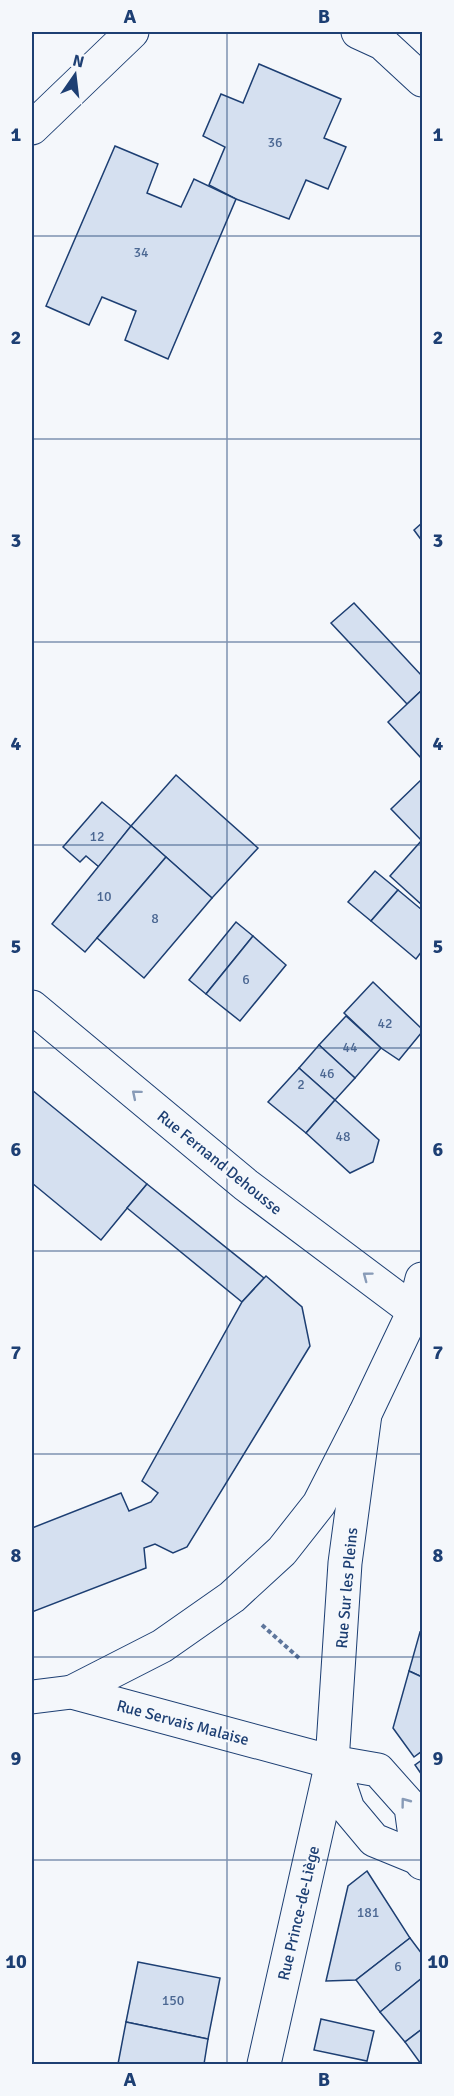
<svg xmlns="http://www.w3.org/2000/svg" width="454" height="2096" font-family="Signika,sans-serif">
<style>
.building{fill:#d5e0f0;stroke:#1d3f73;stroke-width:1.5}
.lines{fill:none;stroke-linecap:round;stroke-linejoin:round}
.minor-casing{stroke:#1d3f73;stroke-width:35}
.path{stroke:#5e769c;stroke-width:4;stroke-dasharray:4.5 3;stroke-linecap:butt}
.minor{stroke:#f4f7fb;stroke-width:33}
.oneway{stroke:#889bb7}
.grid{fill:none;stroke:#1d3f73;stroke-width:1.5;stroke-opacity:0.55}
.labels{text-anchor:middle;stroke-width:4.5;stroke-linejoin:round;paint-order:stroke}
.number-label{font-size:14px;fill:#4b6792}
.street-label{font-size:16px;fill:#1d3f73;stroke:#f4f7fb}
.neatline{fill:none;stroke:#1d3f73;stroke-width:2}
.grid-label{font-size:20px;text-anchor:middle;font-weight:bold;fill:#1d3f73}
</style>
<rect width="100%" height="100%" fill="#f4f7fb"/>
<!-- building -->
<g class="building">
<path d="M259,64L341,99L324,138L346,147L328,189L306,180L289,219L236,199L209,185L225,147L203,136L221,94L243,103Z"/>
<path d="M115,146L158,164L147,193L181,207L194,179L236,199L168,359L125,340L136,311L102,297L89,325L46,306Z"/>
<path d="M422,523V541L414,530Z"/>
<path d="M354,603L422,676V690L407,704L331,623Z"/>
<path d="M422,690V759L388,722Z"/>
<path d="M176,775L258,848L212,898L131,826Z"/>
<path d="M422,779V841L391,809Z"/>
<path d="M102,802L131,826L99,867L86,856L80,862L63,847Z"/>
<path d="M131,826L166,857L85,952L52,924Z"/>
<path d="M422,840V905L390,876Z"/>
<path d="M166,857L212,898L144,978L97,938Z"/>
<path d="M375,871L398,890L371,921L348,902Z"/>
<path d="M398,890L422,910V951L416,959L371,921Z"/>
<path d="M236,922L253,936L206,994L189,980Z"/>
<path d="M253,936L286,965L240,1021L206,994Z"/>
<path d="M373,982L422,1029V1032L399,1060L381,1048L344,1013Z"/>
<path d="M346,1016L381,1048L355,1078L319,1045Z"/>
<path d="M319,1045L355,1078L335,1100L299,1068Z"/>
<path d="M299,1068L335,1100L306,1133L268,1102Z"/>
<path d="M32,1090L147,1184L101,1240L32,1183Z"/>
<path d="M335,1100L379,1140L373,1162L350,1173L306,1133Z"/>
<path d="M147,1184L264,1278L242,1302L127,1208Z"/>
<path d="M266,1276L302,1307L310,1346L187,1547L173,1553L155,1544L144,1548L146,1568L32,1612V1528L121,1493L129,1511L151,1502L158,1493L142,1481L242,1302Z"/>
<path d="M420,1632L422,1633V1677L409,1671Z"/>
<path d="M409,1671L422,1677V1751L414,1757L393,1728Z"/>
<path d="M422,1760V1775L415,1765Z"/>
<path d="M367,1871L410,1938L356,1980L326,1981L348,1886Z"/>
<path d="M410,1938L422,1954V1978L380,2012L356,1980Z"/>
<path d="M138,1962L220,1978L208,2039L126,2022Z"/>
<path d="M422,1978V2029L405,2042L380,2012Z"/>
<path d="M321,2019L374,2031L367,2061L314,2050Z"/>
<path d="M126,2022L208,2039L204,2064H118Z"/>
<path d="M422,2029V2064H421L405,2042Z"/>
</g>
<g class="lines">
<defs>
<g id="minor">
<path d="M358,32L382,43L422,80"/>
<path d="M32,128L132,32"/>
<path d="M32,1007L246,1185L414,1311L422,1313"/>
<path d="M72,1692L162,1646L232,1597L282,1551L319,1504L365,1414L414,1311L422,1279"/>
<path d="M32,1697L72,1692L332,1762L378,1770L411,1807L418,1858L422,1863"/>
<path d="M332,1762L348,1809L374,1840L418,1858"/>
<path d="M264,2064L332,1762L345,1563L365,1414"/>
</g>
</defs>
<!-- minor casing -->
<use href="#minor" class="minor-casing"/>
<!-- path -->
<path class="path" d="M262,1625L299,1658"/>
<!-- minor -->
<use href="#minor" class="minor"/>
</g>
<!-- one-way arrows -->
<defs><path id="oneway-chevron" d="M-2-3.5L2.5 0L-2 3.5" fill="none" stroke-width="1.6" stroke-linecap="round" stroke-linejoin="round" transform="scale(1.5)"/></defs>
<g class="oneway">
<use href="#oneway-chevron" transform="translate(136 1094) rotate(-140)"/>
<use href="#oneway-chevron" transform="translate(367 1276) rotate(-143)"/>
<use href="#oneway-chevron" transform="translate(405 1802) rotate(-127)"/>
</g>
<!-- grid -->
<path class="grid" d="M227,32V2064M32,236H422M32,439H422M32,642H422M32,845H422M32,1048H422M32,1251H422M32,1454H422M32,1657H422M32,1860H422"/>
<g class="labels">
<!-- number labels -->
<g class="number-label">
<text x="275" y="147">36</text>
<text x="141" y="257">34</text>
<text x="97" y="841">12</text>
<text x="104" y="901">10</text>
<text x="155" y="923">8</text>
<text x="246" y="984">6</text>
<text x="385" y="1028">42</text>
<text x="350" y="1052">44</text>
<text x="327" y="1078">46</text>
<text x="301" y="1089">2</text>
<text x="343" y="1141">48</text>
<text x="368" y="1917">181</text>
<text x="398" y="1971">6</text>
<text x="173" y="2005">150</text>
</g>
<!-- street labels -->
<g class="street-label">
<text transform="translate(220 1162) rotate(39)" y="6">Rue Fernand Dehousse</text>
<text transform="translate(346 1588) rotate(-85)" y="6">Rue Sur les Pleins</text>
<text transform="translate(183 1722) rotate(15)" y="6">Rue Servais Malaise</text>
<text transform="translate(298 1913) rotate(-77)" y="6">Rue Prince-de-Liège</text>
</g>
</g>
<!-- border -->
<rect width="454" height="2096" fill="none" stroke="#f4f7fb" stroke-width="66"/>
<!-- north arrow -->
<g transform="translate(75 75) rotate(14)" stroke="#f4f7fb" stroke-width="4.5" paint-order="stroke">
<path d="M0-4.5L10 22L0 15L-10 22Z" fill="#1d3f73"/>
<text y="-9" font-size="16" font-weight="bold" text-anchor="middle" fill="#1d3f73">N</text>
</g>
<rect x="33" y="33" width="388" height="2030" class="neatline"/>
<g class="grid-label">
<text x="130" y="23">A</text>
<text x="324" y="23">B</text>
<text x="16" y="141">1</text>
<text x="438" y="141">1</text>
<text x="16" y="344">2</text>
<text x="438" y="344">2</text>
<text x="16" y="547">3</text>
<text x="438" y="547">3</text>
<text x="16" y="750">4</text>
<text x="438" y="750">4</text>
<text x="16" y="953">5</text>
<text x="438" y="953">5</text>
<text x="16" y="1156">6</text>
<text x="438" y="1156">6</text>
<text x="16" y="1359">7</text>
<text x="438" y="1359">7</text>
<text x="16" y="1562">8</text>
<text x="438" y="1562">8</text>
<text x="16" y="1765">9</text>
<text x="438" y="1765">9</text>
<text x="16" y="1968">10</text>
<text x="438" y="1968">10</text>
<text x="130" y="2086">A</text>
<text x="324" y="2086">B</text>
</g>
</svg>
